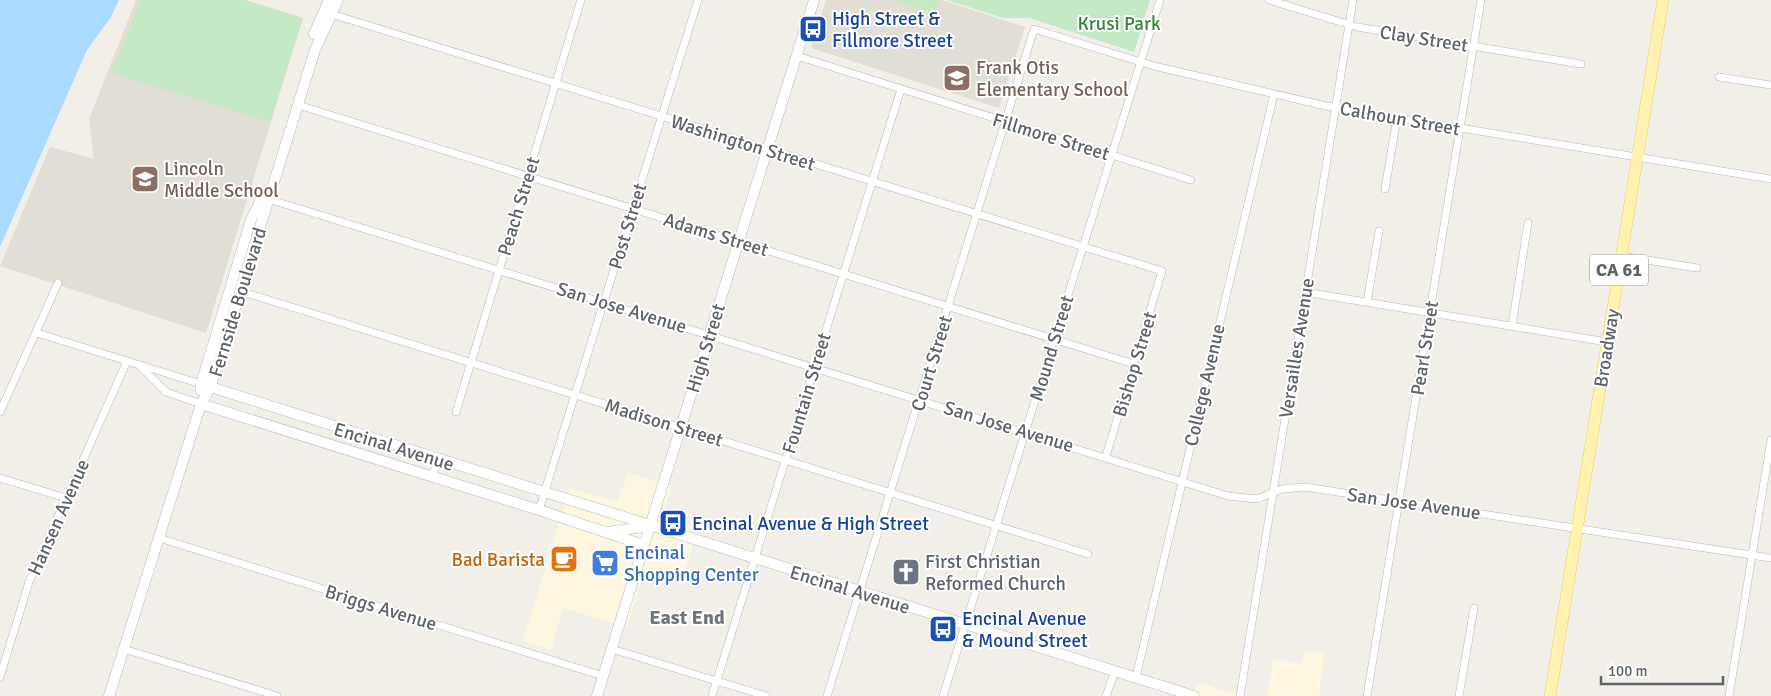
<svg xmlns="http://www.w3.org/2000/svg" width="1771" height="696" font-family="Signika,sans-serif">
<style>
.commercial{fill:#fef7e0}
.education{fill:#e1ded6}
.green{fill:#c5e8c5}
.water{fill:#aadaff}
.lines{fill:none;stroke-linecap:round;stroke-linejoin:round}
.street-casing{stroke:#b5b8bc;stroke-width:8}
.secondary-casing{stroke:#b6babf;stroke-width:11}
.primary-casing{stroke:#f2c960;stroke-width:12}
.street{stroke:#fff;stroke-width:7}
.secondary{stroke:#fff;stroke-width:10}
.primary{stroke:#fff2af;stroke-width:11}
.labels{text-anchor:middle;stroke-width:4;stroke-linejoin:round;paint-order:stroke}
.shield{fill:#fff;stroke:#8f9295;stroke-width:1}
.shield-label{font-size:18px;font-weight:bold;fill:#5f6368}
.transit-label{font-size:19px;fill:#164399;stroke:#fff;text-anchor:start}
.park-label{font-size:19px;fill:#348238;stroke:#fff}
.street-label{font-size:19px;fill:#5f6368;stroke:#fff}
.education-label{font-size:19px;fill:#785e54;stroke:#fff;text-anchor:start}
.shop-label{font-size:19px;fill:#366cbe;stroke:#fff;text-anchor:start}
.food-label{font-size:19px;fill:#c56008;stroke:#fff;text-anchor:end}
.worship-label{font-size:19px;fill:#5b616d;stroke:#fff;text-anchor:start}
.neighbourhood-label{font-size:20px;font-weight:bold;fill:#70757a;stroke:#fff}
</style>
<rect width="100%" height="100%" fill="#f1efe8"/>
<!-- commercial -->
<g class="commercial">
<path d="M628,472L671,487L662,515L664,518L698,529L681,585L644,573L627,627L563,608L551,650L523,641L570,488L617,502Z"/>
<path d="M1304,651L1324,654L1319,696H1267L1273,659L1302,664Z"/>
<path d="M1197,682L1227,692L1248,696H1193Z"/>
</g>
<!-- education -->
<g class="education">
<path d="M136,0H245L303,18L206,333L0,266L50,147L94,159L89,119Z"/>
<path d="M826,0H942L1025,27L999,108L811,48Z"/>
</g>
<!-- green -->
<g class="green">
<path d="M141,0H245L303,18L270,122L111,73Z"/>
<path d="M896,0H923L920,9Z"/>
<path d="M924,0H938L934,13L921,9Z"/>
<path d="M947,0H1150L1134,52L1029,18H1003Z"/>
</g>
<!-- water -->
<path class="water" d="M0,0H119L111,17L87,50L0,247Z"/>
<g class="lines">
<defs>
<g id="street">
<path d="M1269,0L1357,27L1581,64"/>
<path d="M328,13L1162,271L1106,456"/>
<path d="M797,56L1191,180"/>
<path d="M1719,77L1771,85"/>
<path d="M298,105L1134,364"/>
<path d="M1385,189L1397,118"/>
<path d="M265,198L1228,496L1257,499L1282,489L1305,487L1771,558"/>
<path d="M1622,256L1697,268"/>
<path d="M240,291L1088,554"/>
<path d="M1305,292L1607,342"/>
<path d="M1367,302L1379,231"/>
<path d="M1512,326L1528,223"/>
<path d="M37,333L201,384"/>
<path d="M139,365L166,392L201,404"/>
<path d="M0,412L58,283"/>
<path d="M456,412L581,0"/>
<path d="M432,477L438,459"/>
<path d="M0,478L66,498"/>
<path d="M539,510L698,0"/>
<path d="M159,538L603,676"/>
<path d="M124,649L277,696"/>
<path d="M612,649L766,696"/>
<path d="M0,677L29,582L127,361"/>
<path d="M1136,677L1274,94"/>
<path d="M712,696L901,89"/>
<path d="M827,696L1034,29L1154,66L1326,106L1771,179"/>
<path d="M943,696L1160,0"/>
<path d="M1106,696L1115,671"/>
<path d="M1240,696L1353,0"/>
<path d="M1367,696L1481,0"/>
<path d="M1459,696L1474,608"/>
<path d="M1729,696L1771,440"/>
</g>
<g id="secondary">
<path d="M314,34L329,0"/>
<path d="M201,384L1194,696"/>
<path d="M201,391V384L251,220L265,191"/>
<path d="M201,404L539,510L644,545"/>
<path d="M609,532L649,526"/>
<path d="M109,696L201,404L210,388L315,50L338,0"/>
<path d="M597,696L814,0"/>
</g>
<path id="primary" d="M1550,696L1663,0"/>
</defs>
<!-- street casing -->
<use href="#street" class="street-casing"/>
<!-- secondary casing -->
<use href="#secondary" class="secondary-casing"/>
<!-- primary casing -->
<use href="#primary" class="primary-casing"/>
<!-- street -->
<use href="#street" class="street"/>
<!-- secondary -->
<use href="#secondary" class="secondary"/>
<!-- primary -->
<use href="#primary" class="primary"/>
</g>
<!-- icons -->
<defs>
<symbol id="bus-square" viewBox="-11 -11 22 22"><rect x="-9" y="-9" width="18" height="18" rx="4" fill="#1a4fb4" stroke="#fff"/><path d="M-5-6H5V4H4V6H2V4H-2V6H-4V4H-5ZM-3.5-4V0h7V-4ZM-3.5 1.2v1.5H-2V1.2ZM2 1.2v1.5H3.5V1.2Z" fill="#fff"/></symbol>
<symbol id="school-square" viewBox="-11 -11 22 22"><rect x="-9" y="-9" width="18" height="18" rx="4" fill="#8d6e63" stroke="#fff"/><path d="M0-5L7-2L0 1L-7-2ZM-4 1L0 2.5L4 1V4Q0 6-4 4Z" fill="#fff"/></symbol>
<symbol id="cafe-square" viewBox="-11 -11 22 22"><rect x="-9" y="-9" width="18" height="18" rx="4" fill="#e8710a" stroke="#fff"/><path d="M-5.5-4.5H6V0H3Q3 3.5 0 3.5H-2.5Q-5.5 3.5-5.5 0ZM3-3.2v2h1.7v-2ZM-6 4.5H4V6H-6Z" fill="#fff"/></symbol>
<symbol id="supermarket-square" viewBox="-11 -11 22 22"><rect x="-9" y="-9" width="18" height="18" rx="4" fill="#3f7fe0" stroke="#fff"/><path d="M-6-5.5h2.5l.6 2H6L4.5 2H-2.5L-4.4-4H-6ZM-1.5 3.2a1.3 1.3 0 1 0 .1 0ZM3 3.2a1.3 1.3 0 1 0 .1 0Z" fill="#fff"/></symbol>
<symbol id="church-square" viewBox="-11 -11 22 22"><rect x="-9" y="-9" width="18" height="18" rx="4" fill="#6b7280" stroke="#fff"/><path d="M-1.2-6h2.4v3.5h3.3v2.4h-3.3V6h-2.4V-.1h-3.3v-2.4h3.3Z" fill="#fff"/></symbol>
</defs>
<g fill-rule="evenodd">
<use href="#bus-square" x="797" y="13" width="32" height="32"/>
<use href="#school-square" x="941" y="62" width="32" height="32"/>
<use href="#school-square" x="129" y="163" width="32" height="32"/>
<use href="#bus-square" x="657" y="507" width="32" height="32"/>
<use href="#cafe-square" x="548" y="543" width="32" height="32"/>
<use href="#supermarket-square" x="589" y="547" width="32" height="32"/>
<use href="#church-square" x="890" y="556" width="32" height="32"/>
<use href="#bus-square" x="927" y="613" width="32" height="32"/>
</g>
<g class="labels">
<!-- shield labels -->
<rect class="shield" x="1590" y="254.5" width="58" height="31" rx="4"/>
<g class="shield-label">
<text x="1619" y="276">CA 61</text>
</g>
<!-- transit labels -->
<g class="transit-label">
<text x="832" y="25">High Street &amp;<tspan x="832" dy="22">Fillmore Street</tspan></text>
<text x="692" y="530">Encinal Avenue &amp; High Street</text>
<text x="962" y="625">Encinal Avenue<tspan x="962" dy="22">&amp; Mound Street</tspan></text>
</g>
<!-- park labels -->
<g class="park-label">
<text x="1119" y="30">Krusi Park</text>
</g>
<!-- street labels -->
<g class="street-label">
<text transform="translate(1424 38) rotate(9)" y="7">Clay Street</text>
<text transform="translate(1400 118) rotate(10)" y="7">Calhoun Street</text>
<text transform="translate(1051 136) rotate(17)" y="7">Fillmore Street</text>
<text transform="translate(743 142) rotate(17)" y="7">Washington Street</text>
<text transform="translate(518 206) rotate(-73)" y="7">Peach Street</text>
<text transform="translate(627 226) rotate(-73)" y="7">Post Street</text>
<text transform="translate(716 234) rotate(17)" y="7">Adams Street</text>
<text transform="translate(237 302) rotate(-73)" y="7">Fernside Boulevard</text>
<text transform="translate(622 307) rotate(17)" y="7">San Jose Avenue</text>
<text transform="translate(705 348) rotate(-73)" y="7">High Street</text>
<text transform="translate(1051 348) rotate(-73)" y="7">Mound Street</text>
<text transform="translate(1296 348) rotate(-81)" y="7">Versailles Avenue</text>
<text transform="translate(1424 348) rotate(-81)" y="7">Pearl Street</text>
<text transform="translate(1606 348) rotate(-81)" y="7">Broadway</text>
<text transform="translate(931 363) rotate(-73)" y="7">Court Street</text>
<text transform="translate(1134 364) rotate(-73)" y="7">Bishop Street</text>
<text transform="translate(1204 385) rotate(-77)" y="7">College Avenue</text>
<text transform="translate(806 393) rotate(-73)" y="7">Fountain Street</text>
<text transform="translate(664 422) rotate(17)" y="7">Madison Street</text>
<text transform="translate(1009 426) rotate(17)" y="7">San Jose Avenue</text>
<text transform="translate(394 446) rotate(17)" y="7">Encinal Avenue</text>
<text transform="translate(1414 503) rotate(8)" y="7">San Jose Avenue</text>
<text transform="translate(58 517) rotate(-66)" y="7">Hansen Avenue</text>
<text transform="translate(850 589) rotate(17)" y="7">Encinal Avenue</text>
<text transform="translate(381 607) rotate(17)" y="7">Briggs Avenue</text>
</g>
<!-- education labels -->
<g class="education-label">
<text x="976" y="74">Frank Otis<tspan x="976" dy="22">Elementary School</tspan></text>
<text x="164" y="175">Lincoln<tspan x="164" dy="22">Middle School</tspan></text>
</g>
<!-- shop labels -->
<g class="shop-label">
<text x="624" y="559">Encinal<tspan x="624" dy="22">Shopping Center</tspan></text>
</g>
<!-- food labels -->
<g class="food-label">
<text x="545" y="566">Bad Barista</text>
</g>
<!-- worship labels -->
<g class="worship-label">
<text x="925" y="568">First Christian<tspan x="925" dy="22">Reformed Church</tspan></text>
</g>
<!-- neighbourhood labels -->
<g class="neighbourhood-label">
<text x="687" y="624">East End</text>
</g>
</g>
<!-- scale -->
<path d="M1601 676v8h122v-8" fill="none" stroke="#5f6368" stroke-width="2.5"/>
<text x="1608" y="676" font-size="15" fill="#5f6368" stroke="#ffffff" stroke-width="4" paint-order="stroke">100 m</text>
</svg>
